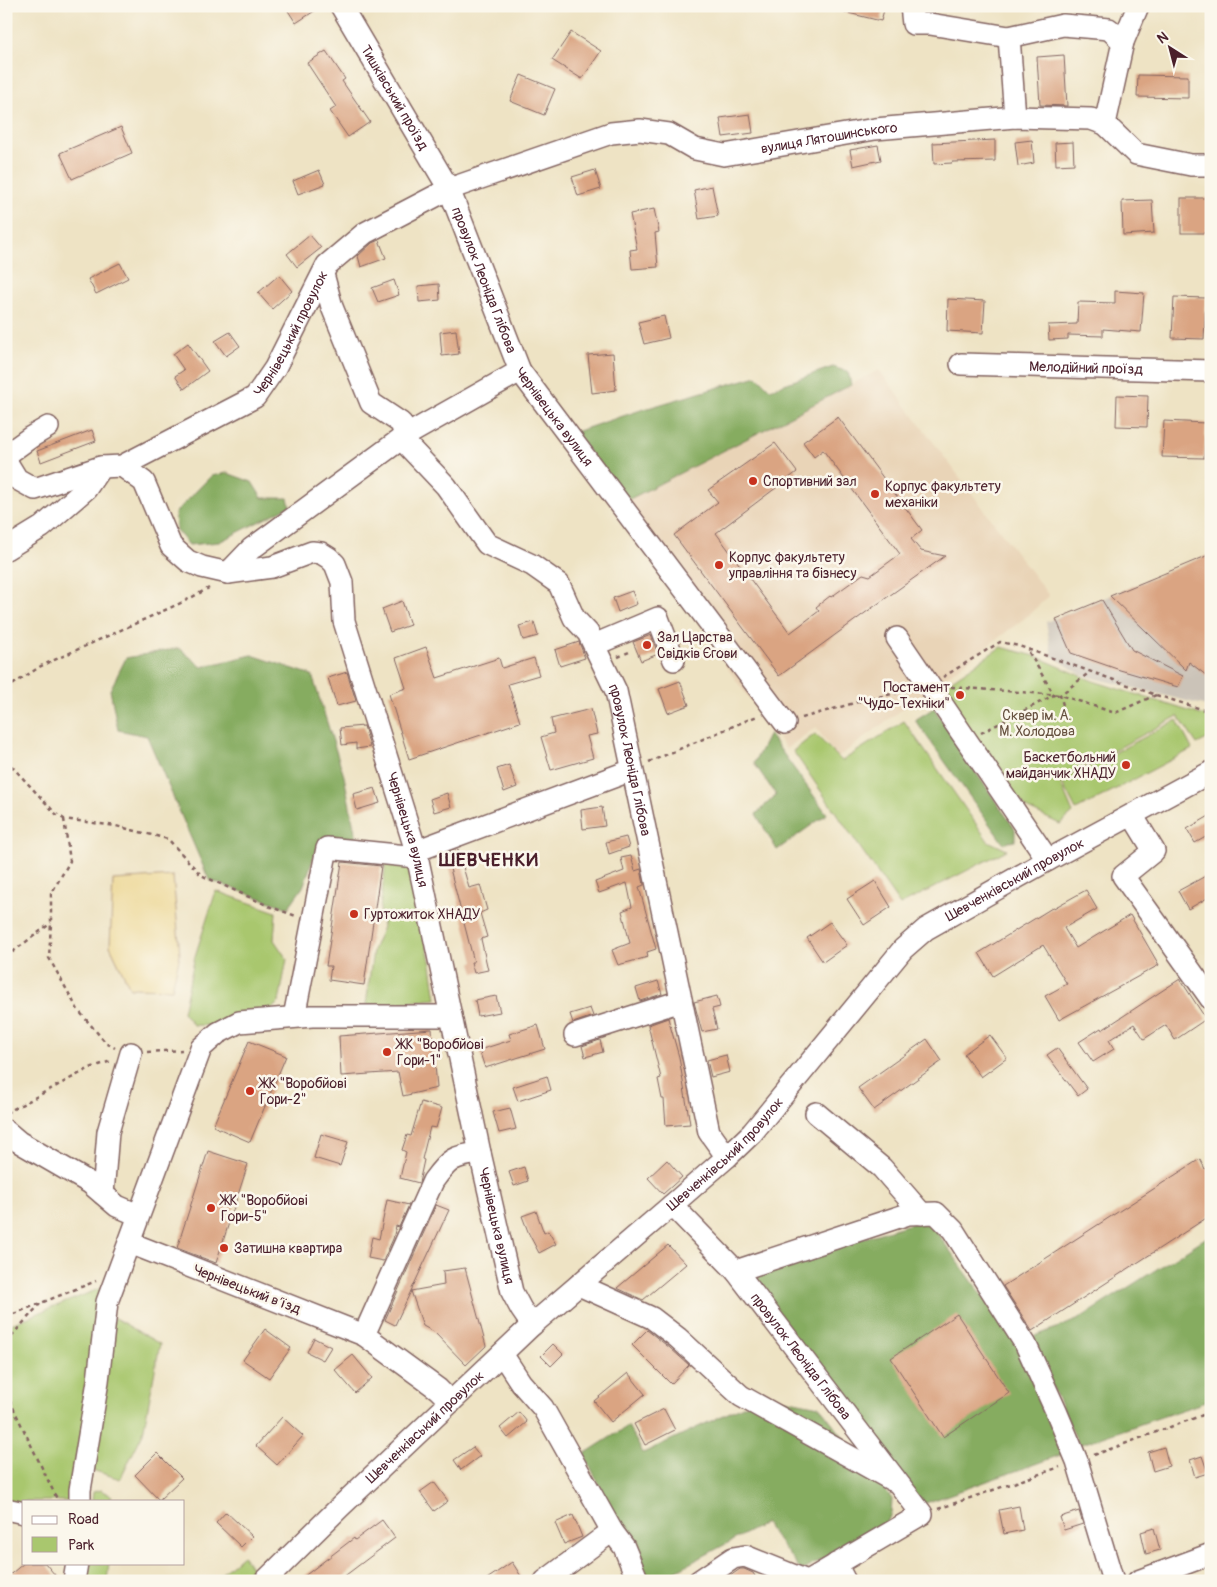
<svg xmlns="http://www.w3.org/2000/svg" width="1217" height="1587" font-family="Pangolin,sans-serif">
<style>
.built{fill:#e9d4b7}
.industrial{fill:#cbc3b8}
.green{fill:#a9c76e;stroke:#7a734c}
.forest{fill:#86ac61;stroke:#686646}
.sand{fill:#eeda9e;stroke:#9c7c64}
.building{fill:#daa482}
.lines{fill:none;stroke-linecap:round;stroke-linejoin:round}
.minor-casing{stroke:#836461;stroke-width:24}
.path{stroke:#836461;stroke-width:2.5;stroke-dasharray:4 4;stroke-linecap:butt}
.minor{stroke:#fff;stroke-width:21}
.poi-dot{fill:#c8321e;stroke:#fbf7ec;stroke-width:2}
.labels{text-anchor:middle;stroke-width:5;stroke-linejoin:round;paint-order:stroke}
.street-label{font-size:14px;fill:#4a1f2b;stroke:#fbf7ec}
.poi-label{font-size:14px;fill:#4a1f2b;stroke:#fbf7ec;text-anchor:start}
.park-label{font-size:14px;fill:#66513f;stroke:#fbf7ec}
.district-label{font-size:19px;font-weight:bold;letter-spacing:1px;fill:#4a1f2b;stroke:#fbf7ec}
</style>
<rect width="100%" height="100%" fill="#fbf7ec"/>
<filter id="ink" filterUnits="userSpaceOnUse"><feTurbulence type="fractalNoise" baseFrequency=".02" numOctaves="2"/><feDisplacementMap in="SourceGraphic" scale="10" xChannelSelector="R" yChannelSelector="G"/><feConvolveMatrix kernelMatrix="1 2 1 2 8 2 1 2 1" color-interpolation-filters="sRGB"/></filter>
<filter id="wash" filterUnits="userSpaceOnUse"><feTurbulence type="fractalNoise" baseFrequency=".0096" numOctaves="4" result="noise"/><feDisplacementMap in="SourceGraphic" scale="20" xChannelSelector="R" yChannelSelector="G"/><feGaussianBlur stdDeviation="1.12" result="paint"/><feColorMatrix in="noise" values="0 0 0 0 0 0 0 0 0 0 0 0 0 0 0 0 0 1.4 0 .05"/><feComposite in="paint" operator="in"/></filter>
<g filter="url(#wash)">
<rect width="100%" height="100%" fill="#eee3c4"/>
<!-- built -->
<path class="built" d="M879,370L1049,596L1025,618L837,758L816,727L786,749L725,665L735,656L620,504Z"/>
<!-- industrial -->
<path class="industrial" d="M1211,554V707L1082,675L1052,656L1046,622Z"/>
<!-- green -->
<g class="green">
<path d="M1001,647L1035,656L1093,681L1211,718V737L1197,744L1178,716L1059,780L1073,813L1060,824L1026,808L937,690Z"/>
<path d="M1177,720L1192,749L1076,810L1061,781Z"/>
<path d="M904,721L988,841L1007,850L900,905L793,751L815,734L842,761Z"/>
<path d="M386,861L409,865L431,965L436,999L366,1006L373,950L383,927L380,909Z"/>
<path d="M216,891L276,912L274,940L287,959L279,1002L265,1015L221,1026L193,1025L183,1012L195,956Z"/>
<path d="M109,1285L75,1501H24V1508L6,1504V1326Z"/>
<path d="M113,1317L160,1344L143,1433L120,1479L92,1470Z"/>
<path d="M100,1490L112,1496L109,1501H92L93,1492Z"/>
<path d="M243,1555L256,1576L251,1581H213Z"/>
<path d="M84,1563H109L107,1581H82Z"/>
</g>
<!-- forest -->
<g class="forest">
<path d="M833,367L848,372L851,385L624,502L575,432L641,410L757,376L770,389Z"/>
<path d="M227,473L252,482L262,498H288L290,506L219,542L189,545L176,530L175,513L211,476Z"/>
<path d="M179,648L202,667L252,655L312,675L344,776L356,837L319,843L303,887L288,908L209,880L147,736L118,730L110,690L126,658Z"/>
<path d="M934,708L972,767L1015,829V841L1003,843L915,720Z"/>
<path d="M769,734L827,814L777,850L756,814L776,795L754,763Z"/>
<path d="M927,1219L1027,1357L1066,1453L923,1504L744,1274Z"/>
<path d="M1207,1237L1211,1244V1400L1079,1445L1030,1338L1077,1320Z"/>
<path d="M762,1397L789,1400L819,1406L892,1499L891,1513L887,1523L801,1571L765,1523L657,1581H647L584,1454L628,1426L643,1453Z"/>
</g>
<!-- sand -->
<path class="sand" d="M173,876L180,954L172,989L130,988L110,946L113,880Z"/>
<g id="blocks">
<!-- building -->
<g class="building">
<path d="M285,6H322L296,23Z"/>
<path d="M840,6H885L881,21L840,11Z"/>
<path d="M571,32L601,51L582,79L552,60Z"/>
<path d="M326,51L345,79L342,81L370,122L348,137L330,111L336,107L307,63Z"/>
<path d="M1064,55L1067,106L1040,105L1037,57Z"/>
<path d="M521,75L555,89L544,115L510,101Z"/>
<path d="M1138,75L1188,76V98L1137,97Z"/>
<path d="M750,114L753,133L723,137L720,118Z"/>
<path d="M121,127L132,153L72,179L60,153Z"/>
<path d="M995,140V161L952,162V163L934,164L933,143Z"/>
<path d="M1032,140L1034,163L1018,166L1015,142Z"/>
<path d="M1073,142L1074,164L1056,165L1055,143Z"/>
<path d="M878,145L881,160L853,166L850,150Z"/>
<path d="M319,170L325,184L298,194L293,181Z"/>
<path d="M595,170L601,189L578,196L572,177Z"/>
<path d="M712,186L718,216L699,219L694,190Z"/>
<rect x="1181" y="198" width="28" height="35"/>
<path d="M1152,200L1154,233L1123,235L1122,201Z"/>
<path d="M654,209L659,232L655,233L658,267L632,269L630,250L637,249L630,214Z"/>
<path d="M310,235L321,248L297,267L287,254Z"/>
<path d="M379,240L386,258L361,267L358,256L372,243Z"/>
<path d="M120,263L128,278L96,294L88,279Z"/>
<path d="M279,275L292,291L272,309L258,293Z"/>
<path d="M394,280L399,295L378,302L372,288Z"/>
<path d="M439,284L440,300L419,302L418,286Z"/>
<path d="M1115,291L1144,293L1141,332L1103,329V336L1068,335V339L1049,340L1048,325L1077,324L1078,302L1115,303Z"/>
<path d="M1174,297L1206,298L1204,339L1172,338Z"/>
<path d="M948,299L985,301L983,333L947,331Z"/>
<path d="M664,316L669,338L644,344L638,322Z"/>
<path d="M456,330L459,354L442,356L440,332Z"/>
<path d="M230,332L240,346L226,356L215,341Z"/>
<path d="M188,343L208,371L184,389L175,376L184,370L173,354Z"/>
<path d="M613,353L616,390L592,393L588,355Z"/>
<path d="M1117,395L1148,396L1147,427L1116,426Z"/>
<path d="M838,417L922,530L911,539L921,551L945,556L865,613L779,676L674,535L718,502L708,490L775,443L797,472L716,533L790,633L819,611L816,607L830,596L831,597L863,574L870,576L900,554L823,450L814,457L803,442Z"/>
<path d="M1164,421L1206,423L1204,458L1162,457Z"/>
<path d="M92,430L96,441L41,462L37,451Z"/>
<path d="M1211,554V679L1189,662L1186,670L1110,596Z"/>
<path d="M632,591L637,604L618,612L613,598Z"/>
<path d="M1102,600L1132,650L1183,676L1178,687L1120,670L1071,653L1056,619Z"/>
<path d="M402,601L410,625L390,632L382,609Z"/>
<path d="M534,622L538,636L523,640L519,626Z"/>
<path d="M651,635L658,654L641,661L633,642Z"/>
<path d="M579,642L585,658L560,666L555,650Z"/>
<path d="M426,647L437,678L499,658L502,668L534,658L539,675L508,684L520,722L409,759L389,694L406,688L396,658Z"/>
<path d="M347,672L356,701L337,706L328,678Z"/>
<path d="M680,681L689,705L668,713L659,689Z"/>
<path d="M591,709L597,734L587,736L593,758L551,770L541,737L554,733L551,719Z"/>
<path d="M364,726L370,747L356,749V743L342,745L340,728Z"/>
<path d="M509,765L517,787L504,792L497,769Z"/>
<path d="M375,788L380,803L357,810L353,794Z"/>
<path d="M447,793L451,807L434,812L430,799Z"/>
<path d="M602,807L605,826L583,829L581,810Z"/>
<path d="M1211,815V834L1195,843L1187,829Z"/>
<path d="M626,837L629,847L609,854L606,842Z"/>
<path d="M458,849L469,888L480,885L487,910L480,913L487,937L481,939L488,970L474,973L471,962H474L446,853Z"/>
<path d="M631,856L635,871L641,869L644,885L639,887L656,949L647,952L648,957L618,965L612,950L630,943L622,911L632,907L627,883L599,893L595,882L624,871L621,858Z"/>
<path d="M342,862L381,866L364,985L329,980L331,966H326Z"/>
<path d="M1211,873V896L1188,909L1178,891Z"/>
<path d="M875,881L891,907L864,925L847,899Z"/>
<path d="M1086,890L1097,909L1064,928L1076,948L1130,915L1159,965L1059,1020L1045,996L1067,984L1043,945L993,976L979,953L1052,908V909Z"/>
<path d="M830,922L847,945L823,962L807,938Z"/>
<path d="M1180,979L1206,1019L1175,1040L1166,1025L1144,1039L1134,1024L1109,1040L1114,1049L1093,1062L1079,1042L1101,1028L1102,1030Z"/>
<path d="M658,981L662,994L640,1001L636,988Z"/>
<path d="M496,996L500,1012L478,1016L475,1000Z"/>
<path d="M717,996L720,1007L712,1009L717,1029L702,1032L694,1002Z"/>
<path d="M590,1008L593,1016L573,1023L570,1014Z"/>
<path d="M668,1018L679,1057L690,1124L666,1126L664,1099H662L658,1079L661,1078L648,1025Z"/>
<path d="M538,1025L545,1049L485,1068L479,1050L511,1040L509,1034Z"/>
<path d="M432,1029L437,1088L403,1096L398,1072L341,1076L339,1036Z"/>
<path d="M990,1035L1007,1058L981,1077L964,1054Z"/>
<path d="M927,1039L942,1061L874,1110L858,1088Z"/>
<path d="M600,1040L603,1052L585,1057L582,1046Z"/>
<path d="M249,1041L286,1056L250,1142L213,1126Z"/>
<path d="M1057,1048L1087,1089L1078,1096L1047,1055Z"/>
<path d="M726,1055L730,1072L711,1077L707,1060Z"/>
<path d="M547,1076L551,1090L518,1101L513,1087Z"/>
<path d="M421,1102L442,1108L436,1128L430,1127L422,1159L424,1160L419,1183L400,1178L406,1152L402,1150L407,1135L411,1136Z"/>
<path d="M510,1108L516,1129L499,1133L493,1112Z"/>
<path d="M321,1134L348,1142L340,1166L314,1158Z"/>
<path d="M208,1151L248,1164L216,1263L177,1248Z"/>
<path d="M1200,1159L1205,1169L1211,1165V1215L1032,1331L1003,1286Z"/>
<path d="M667,1160L682,1177L663,1194L648,1178Z"/>
<path d="M524,1167L528,1181L514,1186L509,1172Z"/>
<path d="M387,1200L409,1205L399,1227L396,1226L393,1239L383,1261L368,1258L372,1237L379,1239Z"/>
<path d="M436,1205L449,1210L395,1325L385,1320Z"/>
<path d="M536,1211L544,1233L548,1231L556,1244L539,1253L529,1234L522,1216Z"/>
<path d="M668,1245L686,1264L643,1300L617,1288Z"/>
<path d="M465,1268L486,1346L466,1365L434,1332L423,1326L411,1291L444,1285L443,1271Z"/>
<path d="M957,1314L1009,1393L943,1437L891,1358Z"/>
<path d="M265,1329L291,1348L269,1378L243,1360Z"/>
<path d="M647,1330L670,1348L689,1365L671,1384L632,1345Z"/>
<path d="M314,1338L331,1347L323,1360L307,1352Z"/>
<path d="M553,1344L563,1354L551,1366L541,1356Z"/>
<path d="M353,1355L372,1378L355,1393L335,1370Z"/>
<path d="M628,1373L645,1394L611,1422L594,1401Z"/>
<path d="M664,1409L675,1430L645,1445L634,1424Z"/>
<path d="M519,1412L527,1422L508,1438L500,1428Z"/>
<path d="M282,1417L303,1436L277,1465L256,1446Z"/>
<path d="M473,1447L480,1456L461,1470L454,1460Z"/>
<path d="M1164,1447L1169,1466L1153,1471L1148,1452Z"/>
<path d="M157,1453L182,1478L159,1500L135,1475Z"/>
<path d="M1202,1456L1208,1473L1195,1477L1190,1460Z"/>
<path d="M434,1482L448,1501L434,1511L420,1492Z"/>
<path d="M1019,1506L1023,1530L1004,1534L999,1510Z"/>
<path d="M1079,1511L1083,1524L1064,1530L1060,1517Z"/>
<path d="M226,1512L252,1536L241,1547L216,1523Z"/>
<path d="M573,1515L582,1537L564,1544L555,1523Z"/>
<path d="M382,1520L395,1538L338,1581H298L354,1538L355,1540Z"/>
<path d="M1154,1528L1160,1550L1146,1554L1141,1532Z"/>
<path d="M512,1562L524,1581H484Z"/>
<path d="M24,1563H45L60,1581H6V1578Z"/>
<path d="M740,1569H744L753,1573L758,1581H723Z"/>
</g>
</g>
</g>
<g filter="url(#ink)">
<use href="#blocks" fill-opacity="0" stroke="#836461" stroke-width="1"/>
<g class="lines">
<defs>
<g id="minor">
<path id="s1" d="M341,6L449,189L520,371L785,723"/>
<path d="M911,6L913,24H930L1009,37"/>
<path d="M1015,117L1009,37L1063,25L1109,29L1123,42"/>
<path d="M1105,124L1123,42L1138,6"/>
<path id="s2" d="M323,274L332,307L371,403L401,423L408,446L446,486L487,544L532,565L559,584L574,618L588,633L616,691L709,1132L727,1157"/>
<path id="s3" d="M961,364L1211,371"/>
<path d="M6,455L31,437L48,427"/>
<path d="M6,461L17,479L35,489L101,467"/>
<path id="s4" d="M122,466L144,482L171,546L188,561L202,567L228,573L272,567L312,552L321,553L329,558L335,564L342,582L344,621L416,851L480,1153L512,1292L521,1309L532,1325"/>
<path id="s5" d="M6,549L42,527L86,489L101,467L122,466L255,397L275,368L327,265L365,233L449,189L611,133L640,130L669,134L695,149L724,155L875,129L1015,117L1091,119L1105,124L1136,154L1191,165H1211"/>
<path d="M228,573L251,549L405,436L520,371"/>
<path d="M897,638L1048,860"/>
<path d="M594,645L658,618L674,660"/>
<path d="M1132,815L1154,851L1123,876L1211,999"/>
<path d="M416,851L632,770"/>
<path d="M294,1017L327,848L417,857"/>
<path d="M575,1035L681,1001"/>
<path d="M816,1113L882,1168L922,1214"/>
<path d="M6,1131L19,1142L90,1183L117,1206L138,1215"/>
<path d="M103,1194L108,1132L131,1053"/>
<path id="s6" d="M672,1205L736,1271L922,1514L808,1581"/>
<path d="M130,1243L364,1335L438,1389L451,1402"/>
<path d="M736,1271L908,1214L936,1213L953,1230L1026,1345L1056,1411L1077,1461L1113,1581"/>
<path d="M579,1285L652,1318L678,1338L741,1396L892,1480"/>
<path d="M364,1335L433,1181C449,1159 453,1156 480,1153"/>
<path d="M502,1354L521,1383L543,1408L612,1531L624,1547L638,1581"/>
<path d="M80,1501V1490L98,1381L107,1302L201,1048L218,1033L239,1022L312,1016H451"/>
<path d="M6,1509L24,1513"/>
<path d="M836,1564L845,1581"/>
<path d="M74,1581L77,1563"/>
<path id="s7" d="M265,1581L340,1507L532,1325L672,1205L727,1157L752,1133L903,949L926,929L1048,860L1211,772"/>
<path d="M545,1581L612,1531"/>
<path d="M699,1581L733,1558L745,1556L807,1581"/>
<path d="M1138,1581L1211,1554"/>
</g>
</defs>
<!-- minor casing -->
<use href="#minor" class="minor-casing"/>
<!-- path -->
<g class="path">
<path d="M618,657L629,652"/>
<path d="M943,677L1000,642L1019,646L1156,695L1211,712"/>
<path d="M951,687L1060,695L1115,713L1156,695"/>
<path d="M6,689L41,666L183,602L209,588"/>
<path d="M1063,705L1060,695L1090,672"/>
<path d="M802,718L868,699L911,690"/>
<path d="M981,733L1054,695L1027,649"/>
<path d="M6,760L56,814L64,819L116,826L168,839L201,875L271,907L296,916"/>
<path d="M649,762L757,716"/>
<path d="M64,819L70,861L51,894V923L49,958L78,1010L106,1043L115,1048"/>
<path d="M6,957L51,923"/>
<path d="M147,1052L182,1050"/>
<path d="M6,1113L90,1068L111,1061"/>
<path d="M6,1317L96,1281"/>
<path d="M6,1342L40,1304"/>
<path d="M6,1393L58,1501"/>
<path d="M1094,1455L1211,1412"/>
<path d="M938,1509L1060,1467"/>
</g>
<!-- minor -->
<use href="#minor" class="minor"/>
</g>
</g>
<!-- markers -->
<g class="poi-dot">
<circle cx="753" cy="481" r="5"/>
<circle cx="875" cy="494" r="5"/>
<circle cx="719" cy="565" r="5"/>
<circle cx="647" cy="645" r="5"/>
<circle cx="960" cy="695" r="5"/>
<circle cx="1126" cy="765" r="5"/>
<circle cx="354" cy="914" r="5"/>
<circle cx="387" cy="1052" r="5"/>
<circle cx="250" cy="1091" r="5"/>
<circle cx="211" cy="1208" r="5"/>
<circle cx="224" cy="1248" r="5"/>
</g>
<g class="labels">
<!-- street labels -->
<g class="street-label">
<text dy="5" stroke="none"><textPath href="#s1" startOffset="106">Тишківський проїзд</textPath></text>
<text dy="5" stroke="none"><textPath href="#s5" startOffset="989">вулиця Лятошинського</textPath></text>
<text dy="5" stroke="none"><textPath href="#s1" startOffset="310">провулок Леоніда Глібова</textPath></text>
<text dy="5" stroke="none"><textPath href="#s5" startOffset="371">Чернівецький провулок</textPath></text>
<text dy="5" stroke="none"><textPath href="#s3" startOffset="125">Мелодійний проїзд</textPath></text>
<text dy="5" stroke="none"><textPath href="#s1" startOffset="465">Чернівецька вулиця</textPath></text>
<text dy="5" stroke="none"><textPath href="#s2" startOffset="599">провулок Леоніда Глібова</textPath></text>
<text dy="5" stroke="none"><textPath href="#s4" startOffset="552">Чернівецька вулиця</textPath></text>
<text dy="5" stroke="none"><textPath href="#s7" startOffset="1032">Шевченківський провулок</textPath></text>
<text dy="5" stroke="none"><textPath href="#s7" startOffset="628">Шевченківський провулок</textPath></text>
<text dy="5" stroke="none"><textPath href="#s4" startOffset="958">Чернівецька вулиця</textPath></text>
<text transform="translate(247 1289) rotate(21)" y="5">Чернівецький вʼїзд</text>
<text dy="5" stroke="none"><textPath href="#s6" startOffset="199">провулок Леоніда Глібова</textPath></text>
<text dy="5" stroke="none"><textPath href="#s7" startOffset="222">Шевченківський провулок</textPath></text>
</g>
<!-- poi labels -->
<g class="poi-label">
<text x="763" y="486">Спортивний зал</text>
<text x="885" y="491">Корпус факультету<tspan x="885" dy="16">механіки</tspan></text>
<text x="729" y="562">Корпус факультету<tspan x="729" dy="16">управління та бізнесу</tspan></text>
<text x="657" y="642">Зал Царства<tspan x="657" dy="16">Свідків Єгови</tspan></text>
<text x="950" y="692" text-anchor="end">Постамент<tspan x="950" dy="16">"Чудо-Техніки"</tspan></text>
<text x="1116" y="762" text-anchor="end">Баскетбольний<tspan x="1116" dy="16">майданчик ХНАДУ</tspan></text>
<text x="364" y="919">Гуртожиток ХНАДУ</text>
<text x="397" y="1049">ЖК "Воробйові<tspan x="397" dy="16">Гори-1"</tspan></text>
<text x="260" y="1088">ЖК "Воробйові<tspan x="260" dy="16">Гори-2"</tspan></text>
<text x="221" y="1205">ЖК "Воробйові<tspan x="221" dy="16">Гори-5"</tspan></text>
<text x="234" y="1253">Затишна квартира</text>
</g>
<!-- park labels -->
<g class="park-label">
<text x="1037" y="720">Сквер ім. А.<tspan x="1037" dy="16">М. Холодова</tspan></text>
</g>
<!-- district labels -->
<g class="district-label">
<text x="489" y="866">ШЕВЧЕНКИ</text>
</g>
</g>
<!-- margin -->
<rect width="1217" height="1587" fill="none" stroke="#fbf7ec" stroke-width="25"/>
<!-- legend -->
<rect x="22" y="1500" width="162" height="65" fill="#fbf7ec" stroke="#b4a19f"/>
<rect x="32" y="1516" width="25" height="8" fill="#ffffff" stroke="#b4a19f"/>
<text x="68" y="1524" font-size="15" fill="#4a1f2b">Road</text>
<rect x="32" y="1537" width="25" height="15" fill="#a9c76e" stroke="#b4a19f"/>
<text x="68" y="1550" font-size="15" fill="#4a1f2b">Park</text>
<!-- north arrow -->
<g transform="translate(1170 48) rotate(324)" stroke="#fbf7ec" stroke-width="4" paint-order="stroke">
<path d="M0-4L9 19L0 12L-9 19Z" fill="#4a1f2b"/>
<text y="-8" font-size="14" font-weight="bold" text-anchor="middle" fill="#4a1f2b">N</text>
</g>
</svg>
